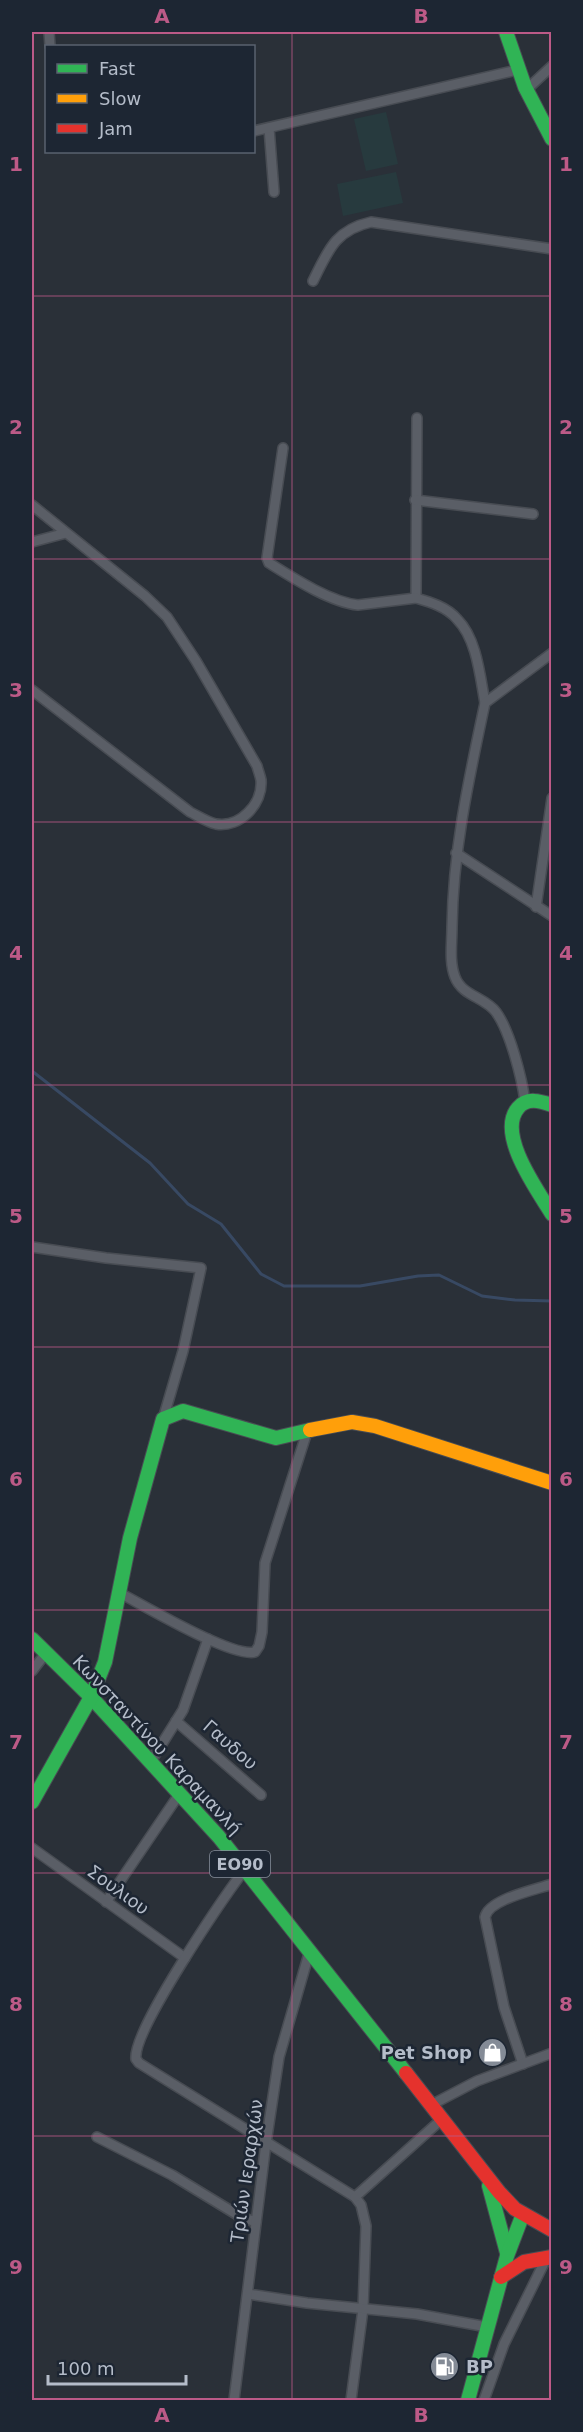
<svg xmlns="http://www.w3.org/2000/svg" width="583" height="2432" font-family="'DejaVu Sans',sans-serif">
<style>
.green{fill:#273a3e}
.lines{fill:none;stroke-linecap:round;stroke-linejoin:round}
.stream{stroke:#384963;stroke-width:3}
.street-casing{stroke:#484c53;stroke-width:12}
.fast-casing{stroke:#484c53;stroke-width:16}
.slow-casing{stroke:#484c53;stroke-width:16}
.jam-casing{stroke:#484c53;stroke-width:16}
.street{stroke:#5a5e66;stroke-width:9}
.fast{stroke:#30b455;stroke-width:14}
.slow{stroke:#ff9f0a;stroke-width:14}
.jam{stroke:#e5322d;stroke-width:14}
.grid{fill:none;stroke:#bc5a87;stroke-width:1.5;stroke-opacity:0.55}
.labels{text-anchor:middle;stroke-width:5;stroke-linejoin:round;paint-order:stroke}
.shield{fill:#1d2633;stroke:#878f9c;stroke-width:1.5}
.shield-label{font-size:16px;font-weight:bold;fill:#b4bcc9}
.street-label{font-size:18px;fill:#b4bcc9;stroke:#1d2633}
.poi-label{font-size:18px;font-weight:bold;fill:#b4bcc9;stroke:#1d2633;text-anchor:end}
.neatline{fill:none;stroke:#bc5a87;stroke-width:2}
.grid-label{font-size:20px;text-anchor:middle;font-weight:bold;fill:#bc5a87}
</style>
<rect width="100%" height="100%" fill="#2a3038"/>
<!-- green -->
<g class="green">
<path d="M386,112L398,164L366,171L354,119Z"/>
<path d="M396,172L403,203L343,216L337,184Z"/>
</g>
<g class="lines">
<!-- stream -->
<path class="stream" d="M32,1071L150,1163L188,1204L221,1224L261,1274L284,1286H360L418,1276L439,1275L482,1296L515,1300L552,1301"/>
<defs>
<g id="street">
<path d="M49,32L50,46"/>
<path d="M525,91L552,66"/>
<path d="M269,128L274,192"/>
<path d="M254,131L517,70"/>
<path d="M313,281C328,251 335,230 371,222L552,249"/>
<path d="M417,418L416,598C430,602 447,607 457,619C477,639 480,676 485,703"/>
<path d="M283,448L267,558L269,563C293,578 330,602 358,605L416,598"/>
<path d="M415,500L533,514"/>
<path d="M32,505L145,596L167,617L196,661L257,766C258,770 260,775 261,780C263,804 240,828 216,824C207,822 198,816 190,812L32,690"/>
<path d="M32,542L66,533"/>
<path d="M456,853L552,916"/>
<path d="M536,907L552,798"/>
<path d="M525,1102C522,1078 510,1031 496,1012C485,997 462,996 455,977C449,962 452,943 452,927C453,850 469,778 485,703L552,653"/>
<path d="M32,1247L106,1258L201,1268L183,1351L163,1419"/>
<path d="M118,1592C143,1605 232,1658 255,1652L259,1646L262,1632L265,1563L307,1432"/>
<path d="M32,1671L46,1653"/>
<path d="M176,1721L261,1795"/>
<path d="M150,1763L183,1710L208,1639"/>
<path d="M32,1848L185,1958"/>
<path d="M245,1869C224,1897 132,2031 136,2059L139,2063L355,2197L361,2205L366,2226L363,2309L351,2400"/>
<path d="M106,1902L180,1793"/>
<path d="M523,2064L504,2007L485,1917C489,1899 535,1890 552,1884"/>
<path d="M431,2105L477,2081L552,2053"/>
<path d="M97,2137L172,2175L241,2217L256,2222"/>
<path d="M355,2197L442,2119"/>
<path d="M248,2294L307,2303L417,2314L487,2327"/>
<path d="M234,2400L266,2143L279,2057L310,1950"/>
<path d="M484,2400L504,2344L547,2257"/>
</g>
<g id="fast">
<path d="M506,32L525,87L552,139"/>
<path d="M552,1105C540,1101 527,1097 518,1108C496,1134 538,1191 552,1214"/>
<path d="M32,1639L91,1697L219,1837L406,2073"/>
<path d="M32,1802L91,1697L105,1662L130,1538L163,1419L183,1411L276,1438L310,1430"/>
<path d="M489,2186L507,2253"/>
<path d="M468,2400L507,2256L523,2214"/>
</g>
<path id="slow" d="M310,1430L352,1422L375,1426L552,1483"/>
<g id="jam">
<path d="M406,2073L499,2192L515,2209L552,2230"/>
<path d="M501,2277L524,2262L552,2257"/>
</g>
</defs>
<!-- street casing -->
<use href="#street" class="street-casing"/>
<!-- fast casing -->
<use href="#fast" class="fast-casing"/>
<!-- slow casing -->
<use href="#slow" class="slow-casing"/>
<!-- jam casing -->
<use href="#jam" class="jam-casing"/>
<!-- street -->
<use href="#street" class="street"/>
<!-- fast -->
<use href="#fast" class="fast"/>
<!-- slow -->
<use href="#slow" class="slow"/>
<!-- jam -->
<use href="#jam" class="jam"/>
</g>
<!-- grid -->
<path class="grid" d="M292,32V2400M32,296H552M32,559H552M32,822H552M32,1085H552M32,1347H552M32,1610H552M32,1873H552M32,2136H552"/>
<!-- icons -->
<defs>
<symbol id="shop-disc" viewBox="-11 -11 22 22"><circle r="9.5" fill="#848b96" stroke="#1d2633"/><path d="M-5-2.5h2.3a2.7 3.5 0 0 1 5.4 0H5L5.5 6h-11ZM-1.5-2.5h3a1.5 2.3 0 0 0-3 0Z" fill="#fff"/></symbol>
<symbol id="fuel-disc" viewBox="-11 -11 22 22"><circle r="9.5" fill="#848b96" stroke="#1d2633"/><path d="M-5.5-6h7V0h2V4h1.3V-2.5L3-4.5l.8-.8L6-3V5H2.5V1h-1V6h-7ZM-4.2-4.7v3.2H.2V-4.7Z" fill="#fff"/></symbol>
</defs>
<g fill-rule="evenodd">
<use href="#shop-disc" x="476" y="2036" width="33" height="33"/>
<use href="#fuel-disc" x="428" y="2350" width="33" height="33"/>
</g>
<g class="labels">
<!-- shield labels -->
<rect class="shield" x="210" y="1851" width="60" height="26" rx="4.5"/>
<g class="shield-label">
<text x="240" y="1870">ΕΟ90</text>
</g>
<!-- street labels -->
<g class="street-label">
<text transform="translate(157 1745) rotate(47)" y="6">Κωνσταντίνου Καραμανλή</text>
<text transform="translate(230 1745) rotate(41)" y="6">Γαυδου</text>
<text transform="translate(118 1890) rotate(36)" y="6">Σουλιου</text>
<text transform="translate(247 2171) rotate(-82)" y="6">Τριών Ιεραρχών</text>
</g>
<!-- poi labels -->
<g class="poi-label">
<text x="472" y="2059">Pet Shop</text>
<text x="466" y="2373" text-anchor="start">BP</text>
</g>
</g>
<!-- border -->
<rect width="583" height="2432" fill="none" stroke="#1d2633" stroke-width="66"/>
<!-- legend -->
<rect x="45" y="45" width="210" height="108" fill="#1d2633" stroke="#59626f" stroke-width="1.5"/>
<rect x="57" y="64" width="30" height="9" fill="#30b455" stroke="#59626f" stroke-width="1.5"/>
<text x="99" y="75" font-size="18" fill="#b4bcc9">Fast</text>
<rect x="57" y="94" width="30" height="9" fill="#ff9f0a" stroke="#59626f" stroke-width="1.5"/>
<text x="99" y="105" font-size="18" fill="#b4bcc9">Slow</text>
<rect x="57" y="124" width="30" height="9" fill="#e5322d" stroke="#59626f" stroke-width="1.5"/>
<text x="99" y="135" font-size="18" fill="#b4bcc9">Jam</text>
<!-- scale -->
<path d="M48 2375v9h138v-9" fill="none" stroke="#b4bcc9" stroke-width="3"/>
<text x="57" y="2375" font-size="18" fill="#b4bcc9" stroke="#1d2633" stroke-width="4.5" paint-order="stroke">100 m</text>
<rect x="33" y="33" width="517" height="2366" class="neatline"/>
<g class="grid-label">
<text x="162" y="23">A</text>
<text x="421" y="23">B</text>
<text x="16" y="171">1</text>
<text x="566" y="171">1</text>
<text x="16" y="434">2</text>
<text x="566" y="434">2</text>
<text x="16" y="697">3</text>
<text x="566" y="697">3</text>
<text x="16" y="960">4</text>
<text x="566" y="960">4</text>
<text x="16" y="1223">5</text>
<text x="566" y="1223">5</text>
<text x="16" y="1486">6</text>
<text x="566" y="1486">6</text>
<text x="16" y="1749">7</text>
<text x="566" y="1749">7</text>
<text x="16" y="2011">8</text>
<text x="566" y="2011">8</text>
<text x="16" y="2274">9</text>
<text x="566" y="2274">9</text>
<text x="162" y="2422">A</text>
<text x="421" y="2422">B</text>
</g>
</svg>
